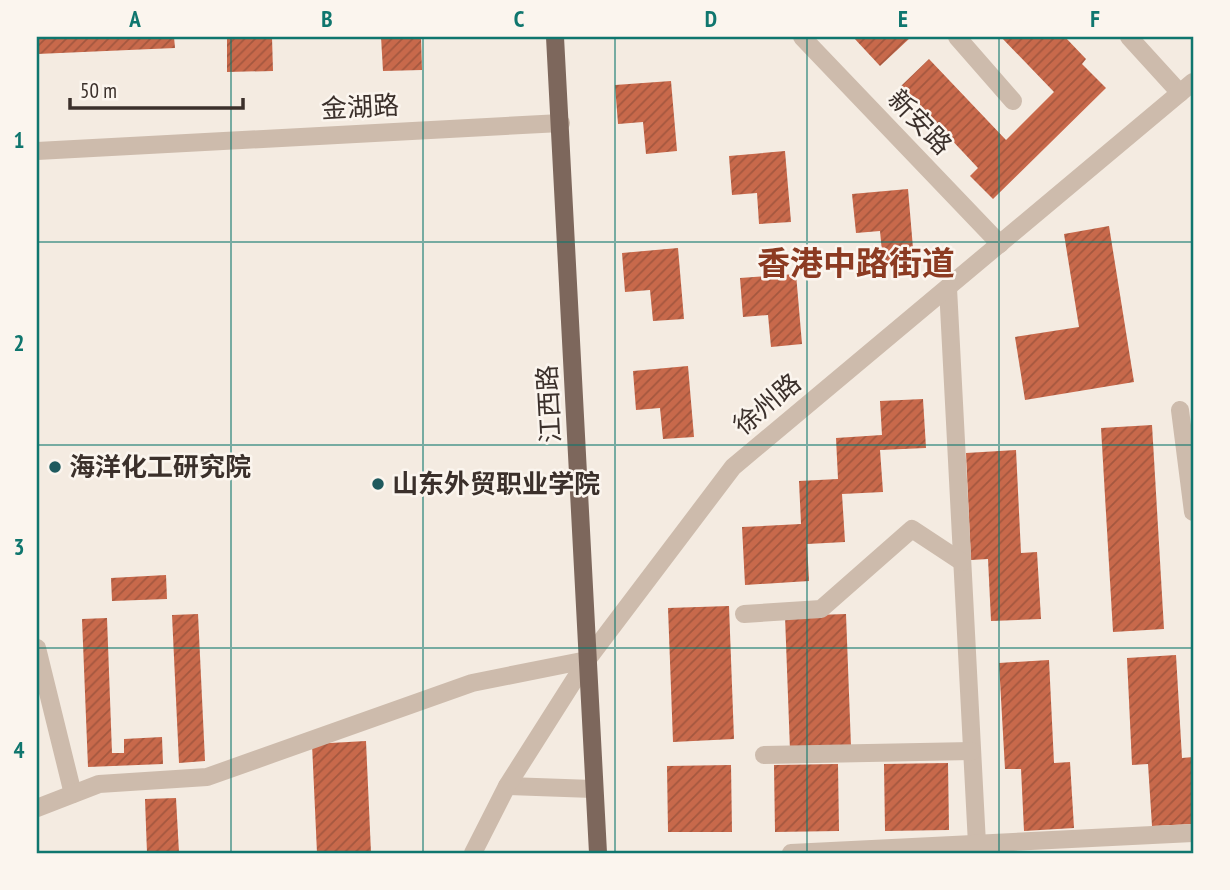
<svg xmlns="http://www.w3.org/2000/svg" width="1230" height="890" font-family="'PT Sans Narrow','Noto Sans SC',sans-serif">
<style>
.building{fill:url(#building-hatch)}
.lines{fill:none;stroke-linecap:round;stroke-linejoin:round}
.minor{stroke:#cdbbac;stroke-width:18}
.major{stroke:#7d675c;stroke-width:18}
.grid{fill:none;stroke:#0f766e;stroke-width:2;stroke-opacity:0.55}
.poi-dot{fill:#1f5a5e;stroke:#fbf5ee;stroke-width:2.5}
.labels{text-anchor:middle;stroke-width:5;stroke-linejoin:round;paint-order:stroke}
.street-label{font-size:26px;fill:#3b302b;stroke:#fbf5ee}
.poi-label{font-size:26px;font-weight:bold;fill:#3b302b;stroke:#fbf5ee;text-anchor:start}
.district-label{font-size:33px;font-weight:bold;fill:#8c3b22;stroke:#fbf5ee}
.neatline{fill:none;stroke:#0f766e;stroke-width:2.5}
.grid-label{font-size:23px;text-anchor:middle;font-weight:bold;fill:#0f766e}
</style>
<defs>
<pattern id="building-hatch" width="6" height="6" patternUnits="userSpaceOnUse" patternTransform="scale(1.75)"><rect width="6" height="6" fill="#c8694b"/><path d="M-1 1l2-2M0 6l6-6M5 7l2-2" fill="none" stroke="#a4573f"/></pattern>
</defs>
<rect width="100%" height="100%" fill="#f4ebe1"/>
<!-- building -->
<g class="building">
<path d="M37,37H174L175,48L37,54Z"/>
<path d="M227,37H272L273,71L227,72Z"/>
<path d="M381,37H421L422,70L383,71Z"/>
<path d="M853,37H911L880,66Z"/>
<path d="M1001,37H1065L1086,59L1082,64L1106,88L993,199L970,176L978,168L901,86L929,59L1006,140L1054,92Z"/>
<path d="M671,81L677,151L646,154L643,122L618,124L615,85Z"/>
<path d="M785,151L791,222L759,224L757,193L732,195L729,156Z"/>
<path d="M908,189L914,260L883,262L880,231L856,233L852,194Z"/>
<path d="M1109,226L1134,382L1025,400L1015,337L1079,327L1064,234Z"/>
<path d="M678,248L684,319L653,321L650,290L625,292L622,253Z"/>
<path d="M796,274L802,344L771,347L768,315L743,317L740,278Z"/>
<path d="M688,366L694,437L663,439L660,408L636,410L633,371Z"/>
<path d="M923,399L926,448L880,450L883,492L842,494L845,542L807,544L809,581L745,585L742,527L801,524L799,481L838,479L836,438L882,435L880,401Z"/>
<path d="M1152,425L1164,629L1113,632L1101,428Z"/>
<path d="M1016,450L1021,553L1037,552L1041,619L991,621L988,559L971,560L966,453Z"/>
<path d="M166,575L167,599L112,601L111,578Z"/>
<path d="M729,606L734,739L673,742L668,608Z"/>
<path d="M198,614L205,761L179,763L172,615Z"/>
<path d="M846,614L851,747L790,750L785,616Z"/>
<path d="M107,618L112,753H124V739L162,737L163,764L88,767L82,619Z"/>
<path d="M1176,655L1182,758L1193,757V824L1152,826L1148,764L1132,765L1127,658Z"/>
<path d="M1049,660L1054,763L1070,762L1074,828L1024,831L1021,769H1005L999,663Z"/>
<path d="M366,741L371,853H317L312,744Z"/>
<path d="M948,763L949,830L885,831L884,764Z"/>
<path d="M838,764L839,831L775,832L774,765Z"/>
<path d="M731,765L732,832H668L667,766Z"/>
<path d="M176,798L179,853H147L145,799Z"/>
</g>
<g class="lines">
<!-- minor -->
<g class="minor">
<path d="M802,37L1000,244"/>
<path d="M957,37L1013,101"/>
<path d="M1129,37L1180,93"/>
<path d="M37,151L561,123"/>
<path d="M948,288L977,844"/>
<path d="M1180,410L1193,512"/>
<path d="M744,614L821,609L912,529L962,562"/>
<path d="M37,648L73,794"/>
<path d="M764,755L972,751"/>
<path d="M507,786L593,789"/>
<path d="M37,808L99,784L207,777L472,683L587,660"/>
<path d="M473,853L507,786L587,660L733,467L1193,82"/>
<path d="M791,853L1193,833"/>
</g>
<!-- major -->
<path class="major" d="M555,37L598,853"/>
</g>
<!-- grid -->
<path class="grid" d="M231,37V853M423,37V853M615,37V853M807,37V853M999,37V853M37,242H1193M37,445H1193M37,648H1193"/>
<!-- markers -->
<g class="poi-dot">
<circle cx="55" cy="467" r="7"/>
<circle cx="378" cy="484" r="7"/>
</g>
<g class="labels">
<!-- street labels -->
<g class="street-label">
<text transform="translate(360 107) rotate(-3)" y="9">金湖路</text>
<text transform="translate(920 122) rotate(46)" y="9">新安路</text>
<text transform="translate(549 404) rotate(-93)" y="9">江西路</text>
<text transform="translate(767 404) rotate(-40)" y="9">徐州路</text>
</g>
<!-- poi labels -->
<g class="poi-label">
<text x="69" y="476">海洋化工研究院</text>
<text x="392" y="493">山东外贸职业学院</text>
</g>
<!-- district labels -->
<g class="district-label">
<text x="856" y="275">香港中路街道</text>
</g>
</g>
<!-- border -->
<rect width="1230" height="890" fill="none" stroke="#fbf5ee" stroke-width="77"/>
<!-- scale -->
<path d="M70 98v10h173v-10" fill="none" stroke="#3b302b" stroke-width="3.5"/>
<text x="80" y="98" font-size="21" fill="#3b302b" stroke="#fbf5ee" stroke-width="5" paint-order="stroke">50 m</text>
<rect x="38" y="38" width="1154" height="814" class="neatline"/>
<g class="grid-label">
<text x="135" y="27">A</text>
<text x="327" y="27">B</text>
<text x="519" y="27">C</text>
<text x="711" y="27">D</text>
<text x="903" y="27">E</text>
<text x="1095" y="27">F</text>
<text x="19" y="148">1</text>
<text x="19" y="351">2</text>
<text x="19" y="555">3</text>
<text x="19" y="758">4</text>
</g>
</svg>
